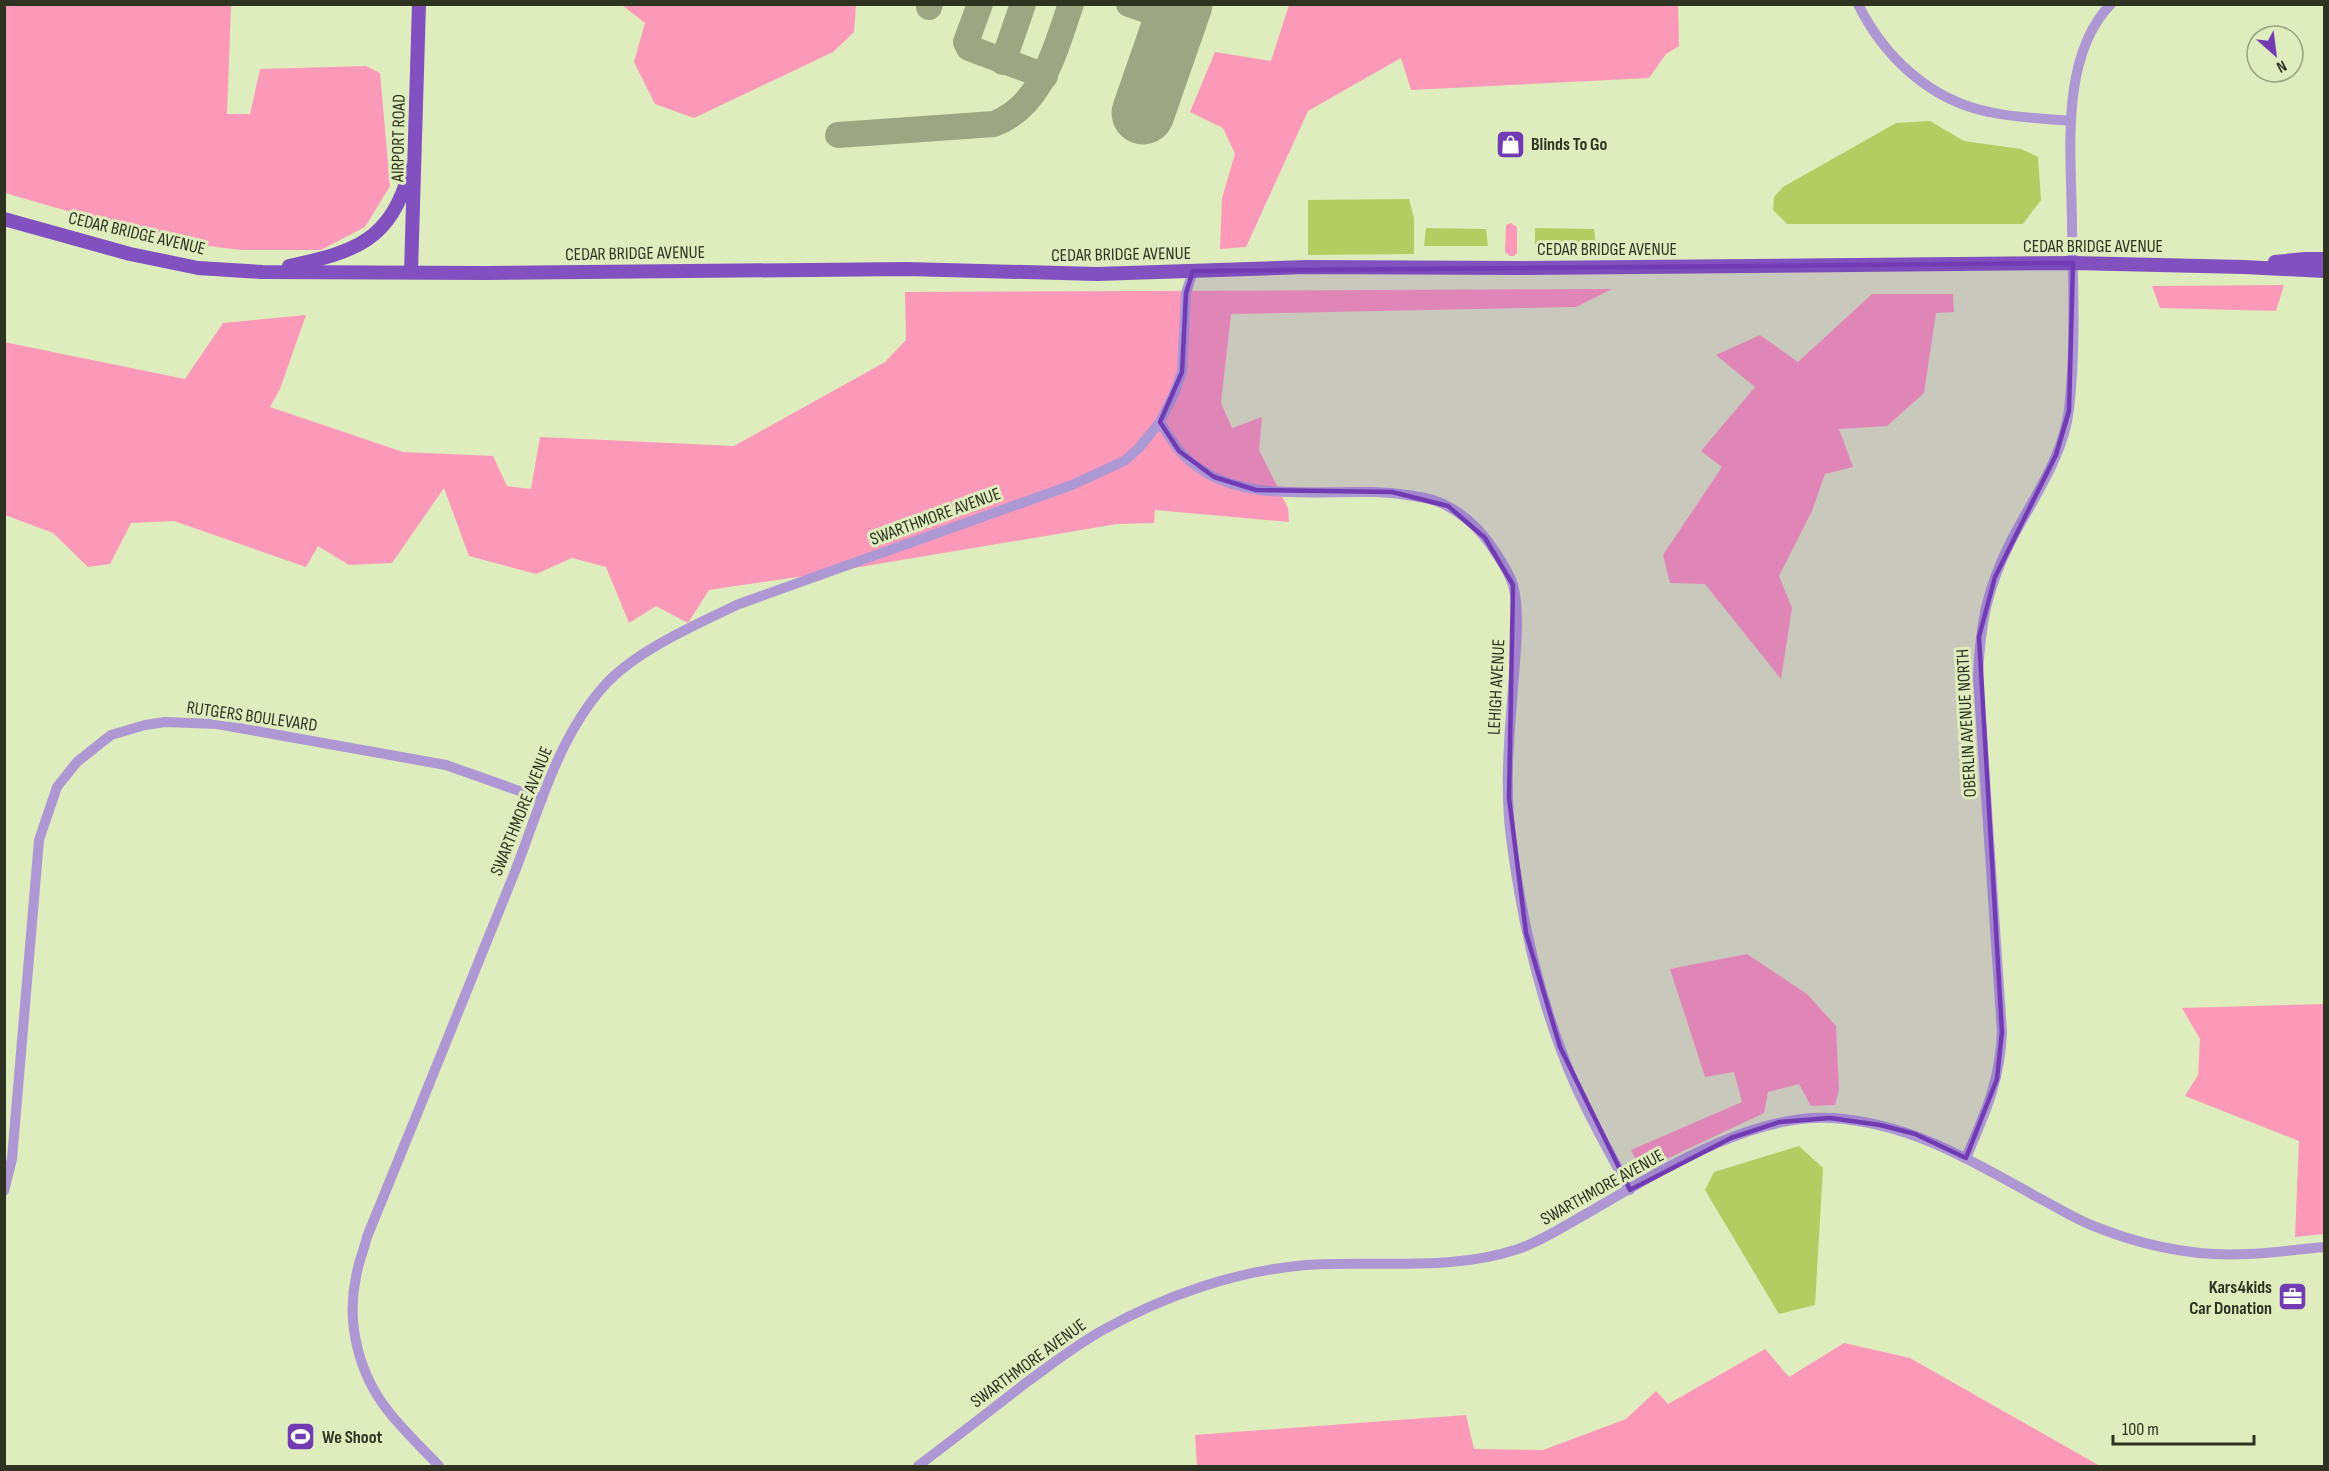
<svg xmlns="http://www.w3.org/2000/svg" width="2329" height="1471" font-family="'Sofia Sans Condensed',sans-serif">
<style>
.green{fill:#fc99b8}
.water{fill:#b4cd62}
.lines{fill:none;stroke-linecap:round;stroke-linejoin:round}
.taxiway{stroke:#9ca682;stroke-width:26}
.runway{stroke:#9ca682;stroke-width:63}
.minor{stroke:#ad98d4;stroke-width:10}
.major{stroke:#8051bf;stroke-width:14}
.marked{fill:#713cb3;fill-opacity:0.2;stroke:#713cb3;stroke-width:4.5;stroke-linejoin:round}
.labels{text-anchor:middle;stroke-width:6;stroke-linejoin:round;paint-order:stroke}
.street-label{font-size:18px;fill:#2e3221;stroke:#dfecbe}
.poi-label{font-size:18px;font-weight:bold;fill:#2e3221;stroke:#dfecbe;text-anchor:start}
</style>
<rect width="100%" height="100%" fill="#dfecbe"/>
<!-- green -->
<g class="green">
<path d="M4,5H231L227,114H250L260,69L366,66L380,73L390,186L365,227L321,250H241L175,242L5,193Z"/>
<path d="M622,5H856L854,32L833,52L694,118L655,104L634,62L645,23Z"/>
<path d="M1289,5H1678L1679,46L1666,54L1649,78L1411,90L1401,58L1308,111L1246,247L1220,249L1222,198L1235,154L1223,128L1190,112L1215,52L1271,61Z"/>
<path d="M1511,223L1517,227V253L1514,256H1510L1505,252L1506,225Z"/>
<path d="M2284,285L2276,311L2160,308L2152,286Z"/>
<path d="M1612,289L1576,307L1231,314L1221,403L1232,428L1262,417L1259,450L1288,508L1289,522L1155,510L1154,523L1117,524L824,573L709,590L688,623L656,606L629,623L606,567L572,558L536,574L469,556L444,488L392,563L349,565L318,546L306,567L174,521L131,523L110,564L88,567L53,533L5,515L4,342L185,379L223,323L306,315L280,389L270,407L403,452L493,456L507,486L531,489L540,437L734,446L885,362L906,340L905,292Z"/>
<path d="M1872,294H1953L1954,312L1936,313L1924,393L1887,426L1839,429L1853,467L1825,474L1812,511L1779,576L1792,608L1781,679L1705,584L1670,583L1663,555L1722,467L1701,451L1755,387L1716,355L1760,335L1798,362Z"/>
<path d="M1747,954L1807,994L1836,1026L1839,1089L1835,1105L1811,1106L1799,1084L1768,1092L1764,1113L1641,1171L1631,1150L1742,1102L1734,1072L1705,1077L1670,969Z"/>
<path d="M2324,1004V1234L2295,1237L2299,1141L2185,1096L2198,1075L2200,1039L2182,1008Z"/>
<path d="M1844,1343L1910,1358L2100,1466H1197L1195,1435L1466,1415L1474,1449L1543,1450L1626,1419L1656,1391L1668,1404L1765,1349L1789,1377Z"/>
</g>
<!-- water -->
<g class="water">
<path d="M1930,121L1964,141L2021,149L2038,157L2041,200L2023,224H1787L1773,210L1774,197L1783,187L1896,123Z"/>
<path d="M1409,199L1414,218V254L1308,255V200Z"/>
<path d="M1426,228L1486,229L1488,246H1424Z"/>
<path d="M1535,228L1594,229L1596,245H1535Z"/>
<path d="M1799,1146L1823,1168L1815,1305L1779,1314L1705,1190L1714,1172Z"/>
</g>
<g class="lines">
<!-- taxiway -->
<g class="taxiway">
<path d="M980,4L966,42L969,48L1045,76"/>
<path d="M1129,4L1166,17L1179,11"/>
<path d="M929,7L930,4"/>
<path d="M1003,62L1023,4"/>
<path d="M838,135L994,124C1043,105 1055,49 1071,4"/>
</g>
<!-- runway -->
<path class="runway" d="M1143,113L1181,4"/>
<!-- minor -->
<g class="minor">
<path d="M1858,4C1884,57 1930,100 1989,112C2015,118 2044,118 2071,121"/>
<path d="M1160,422C1170,438 1180,455 1196,466C1254,509 1340,484 1407,495C1421,497 1435,499 1447,506C1467,516 1484,534 1496,553C1502,562 1510,575 1513,585C1520,610 1516,649 1514,675C1510,728 1504,784 1511,838C1522,923 1541,1008 1576,1087C1592,1122 1611,1156 1630,1190"/>
<path d="M1966,1158C1985,1113 2000,1082 2002,1032L1978,677C1980,624 1987,588 2011,541C2032,500 2064,456 2069,409C2076,349 2073,287 2072,227C2072,158 2058,58 2111,4"/>
<path d="M4,1191L12,1159L39,840L57,787L77,762L111,735L145,725L165,722L217,724L446,765L542,799"/>
<path d="M439,1466C423,1449 404,1431 389,1412C359,1375 346,1323 356,1277C358,1263 364,1250 367,1237C416,1116 466,995 514,874C539,810 557,739 604,686C635,651 697,624 739,604L1072,485L1124,461L1138,449L1160,422L1174,394L1182,372L1186,293L1193,271"/>
<path d="M918,1466C955,1438 991,1410 1027,1382C1052,1364 1076,1345 1103,1330C1164,1296 1235,1271 1306,1265C1376,1260 1450,1272 1518,1249C1542,1241 1564,1226 1586,1214C1656,1174 1749,1113 1832,1118C1910,1123 1971,1160 2037,1197C2055,1206 2073,1218 2091,1225C2140,1245 2195,1257 2248,1254C2274,1253 2299,1249 2324,1247"/>
</g>
<!-- major -->
<g class="major">
<path d="M4,219L130,254L198,268L262,272L486,273L907,269L1097,274L1306,267L1519,268L2073,263L2244,267L2324,271"/>
<path d="M2275,262L2305,259H2324"/>
<path d="M289,266C355,252 391,241 410,170"/>
<path d="M411,272L419,4"/>
</g>
</g>
<!-- marked area -->
<path class="marked" d="M2073,263L2069,411L2056,455L1995,577L1979,637L2002,1032L1997,1079L1966,1158L1915,1134L1880,1125L1830,1118L1780,1122L1731,1138L1630,1190L1560,1047L1526,933L1509,798L1513,585L1485,538L1448,506L1392,492L1256,490L1214,477L1179,451L1160,422L1182,372L1186,293L1193,271Z"/>
<!-- icons -->
<defs>
<symbol id="shop-square" viewBox="-11 -11 22 22"><rect x="-9" y="-9" width="18" height="18" rx="4" fill="#713cb3" stroke="#dfecbe"/><path d="M-5-2.5h2.3a2.7 3.5 0 0 1 5.4 0H5L5.5 6h-11ZM-1.5-2.5h3a1.5 2.3 0 0 0-3 0Z" fill="#fff"/></symbol>
<symbol id="office-square" viewBox="-11 -11 22 22"><rect x="-9" y="-9" width="18" height="18" rx="4" fill="#713cb3" stroke="#dfecbe"/><path d="M-6-3h4V-5.5h4V-3h4V5H-6ZM-1-4.5V-3h2v-1.5ZM-6 0V1H6V0Z" fill="#fff"/></symbol>
<symbol id="stadium-square" viewBox="-11 -11 22 22"><rect x="-9" y="-9" width="18" height="18" rx="4" fill="#713cb3" stroke="#dfecbe"/><path d="M0-5a6.5 5 0 1 0 0 10a6.5 5 0 1 0 0-10ZM-3.5-1.8h7v3.6h-7Z" fill="#fff"/></symbol>
</defs>
<g fill-rule="evenodd">
<use href="#shop-square" x="1494" y="128" width="33" height="33"/>
<use href="#office-square" x="2276" y="1280" width="33" height="33"/>
<use href="#stadium-square" x="284" y="1420" width="33" height="33"/>
</g>
<g class="labels">
<!-- street labels -->
<g class="street-label">
<text transform="translate(398 138) rotate(-89)" y="6">AIRPORT ROAD</text>
<text transform="translate(137 233) rotate(13)" y="6">CEDAR BRIDGE AVENUE</text>
<text x="2093" y="252">CEDAR BRIDGE AVENUE</text>
<text x="1607" y="255">CEDAR BRIDGE AVENUE</text>
<text transform="translate(635 253) rotate(-1)" y="6">CEDAR BRIDGE AVENUE</text>
<text transform="translate(1121 254) rotate(-1)" y="6">CEDAR BRIDGE AVENUE</text>
<text transform="translate(935 516) rotate(-20)" y="6">SWARTHMORE AVENUE</text>
<text transform="translate(1496 687) rotate(-87)" y="6">LEHIGH AVENUE</text>
<text transform="translate(252 716) rotate(8)" y="6">RUTGERS BOULEVARD</text>
<text transform="translate(1966 723) rotate(-93)" y="6">OBERLIN AVENUE NORTH</text>
<text transform="translate(521 811) rotate(-68)" y="6">SWARTHMORE AVENUE</text>
<text transform="translate(1602 1187) rotate(-29)" y="6">SWARTHMORE AVENUE</text>
<text transform="translate(1028 1363) rotate(-36)" y="6">SWARTHMORE AVENUE</text>
</g>
<!-- poi labels -->
<g class="poi-label">
<text x="1531" y="150">Blinds To Go</text>
<text x="2272" y="1293" text-anchor="end">Kars4kids<tspan x="2272" dy="21">Car Donation</tspan></text>
<text x="322" y="1443">We Shoot</text>
</g>
</g>
<!-- border -->
<rect width="2329" height="1471" fill="none" stroke="#2e3221" stroke-width="12"/>
<!-- north arrow -->
<g transform="translate(2275 54) rotate(152)"><circle r="28" fill="#dfecbe" stroke="#98a27f" stroke-width="1.5"/>
<path d="M0-4.5L10 22L0 15L-10 22Z" fill="#713cb3"/>
<text y="-9" font-size="16" font-weight="bold" text-anchor="middle" fill="#2e3221">N</text>
</g>
<!-- scale -->
<path d="M2113 1435v9h141v-9" fill="none" stroke="#2e3221" stroke-width="3"/>
<text x="2122" y="1435" font-size="18" fill="#2e3221" stroke="#dfecbe" stroke-width="4.5" paint-order="stroke">100 m</text>
</svg>
